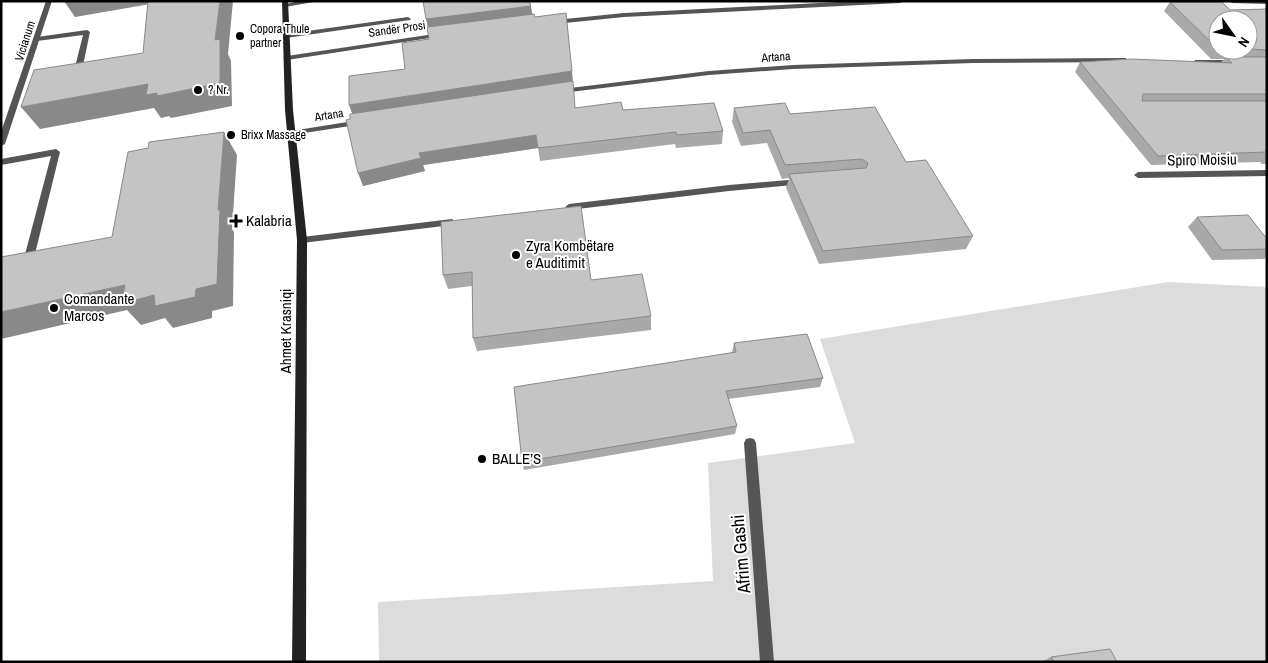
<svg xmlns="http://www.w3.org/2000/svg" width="1268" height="663" font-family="'Archivo Narrow',sans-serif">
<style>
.green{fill:#dcdcdc}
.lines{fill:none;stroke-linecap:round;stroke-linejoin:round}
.lane{fill:#555;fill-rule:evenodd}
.street{fill:#555;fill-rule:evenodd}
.secondary{fill:#222;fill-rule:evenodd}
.wall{fill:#a9a9a9;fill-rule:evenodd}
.shaded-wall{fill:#898989}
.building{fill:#c4c4c4;stroke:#898989}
.poi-dot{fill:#000;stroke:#fff;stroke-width:2}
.labels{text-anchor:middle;stroke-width:4;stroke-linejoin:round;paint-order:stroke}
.far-poi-label{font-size:12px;fill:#000;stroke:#fff;text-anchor:start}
.far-street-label{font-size:12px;fill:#000;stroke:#fff}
.street-label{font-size:15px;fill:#000;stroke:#fff}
.poi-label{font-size:15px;fill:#000;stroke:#fff;text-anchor:start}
.near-street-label{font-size:18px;fill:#000;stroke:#fff}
</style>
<rect width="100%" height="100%" fill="#fff"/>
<!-- green -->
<path class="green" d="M1168,282L1267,287V662H379L378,602L713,581L708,463L855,443L820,339Z"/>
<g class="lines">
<!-- lane -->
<g class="lane">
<path d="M299,1H319L285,7L282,5Z"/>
<path d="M408,17L411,19L410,20L286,38L283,36L286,34Z"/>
<path d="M87,30L90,32L81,75L77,77L73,75L83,35L37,41L34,39L37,37Z"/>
<path d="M56,149L60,152L33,262L28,265L23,262L51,156L1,165V159Z"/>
<path d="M800,179L803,180V184L729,191L569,210L565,207L569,204L729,185Z"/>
<path d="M452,219L456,222L452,225L302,243L297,240L302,237Z"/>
</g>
<!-- street -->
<g class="street">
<path d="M46,1H52L5,144L1,146V132Z"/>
<path d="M857,1H903L900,3L624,17L555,24L552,22L555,20L624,13Z"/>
<path d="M1229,1H1267V4L1232,3Z"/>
<path d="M441,33L444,35L443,36L287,60L283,58L287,56Z"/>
<path d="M1123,58H1126V62L973,63L793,69L709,75L562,93L558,91L562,89L709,71L793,65L973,59Z"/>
<path d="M1195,60H1233L1237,62L1233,64H1198L1194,62Z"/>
<path d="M360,120L364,122L363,124L291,135L287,133L291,131Z"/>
<path d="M1267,170V176L1138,178L1134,175L1138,172Z"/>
<path d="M750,438L754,439L756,443L774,662H760L744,443L746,439Z"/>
</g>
<!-- secondary -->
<path class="secondary" d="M282,1H288L293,110L307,240L306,662H292L297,240L285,110Z"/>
</g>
<!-- wall -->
<g class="wall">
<path d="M1170,2L1230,10L1267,9V164H1262L1260,162L1151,165L1075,72L1080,62H1221L1224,59H1211L1164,11ZM1218,20H1248V50H1218Z"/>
<path d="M566,13L575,108L623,110L723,131L722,144L676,148L675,144L540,161L538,148L423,165L425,171L363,186L350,119L352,114L405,69L429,39L532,14L535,17Z"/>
<path d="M734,108L790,114L906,162L973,236L966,249L819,264L786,188L789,178L782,179L767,143L741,146L732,122Z"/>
<path d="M1197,217L1267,239V257L1264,259L1212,260L1188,227Z"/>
<path d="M441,222L591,280L651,316V330L477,351L473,338L472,286L448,289L443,275Z"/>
<path d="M734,343L823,378L820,387L728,399L737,426L735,434L524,470L522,462L732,352Z"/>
<path d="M1051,657L1117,662H1041Z"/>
</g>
<!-- shaded-wall -->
<g class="shaded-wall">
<path d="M64,1H162V2L75,17Z"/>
<path d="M220,1H233L228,54L231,61L232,106L171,118L169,116L161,118L154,108L40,129L21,107L148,84L157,93L215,40Z"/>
<path d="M531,6L533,19L429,32L426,19Z"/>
<path d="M572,71L573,84L354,118L349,105Z"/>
<path d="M224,132L237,155L232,229L234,232L233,306L212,311V318L173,328L165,318L141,325L127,310L1,339V312L125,285L154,295L196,289L218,210Z"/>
<path d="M536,135L538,148L423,165L425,171L363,186L358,173L419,153Z"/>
</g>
<!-- building -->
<g class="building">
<path d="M148,1H220L215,40L220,39V83L157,96V93L146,95L148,84L21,107L34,70L143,53Z"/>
<path d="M423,1H529L531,6L426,19Z"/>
<path d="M1170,2H1222L1230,10L1267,9V50L1248,49V20H1218V49Z"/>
<path d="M566,13L572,71L349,105V76L405,69L402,43L429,39L427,27L534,14L535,17Z"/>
<path d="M1226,57H1267V94H1143L1142,101H1267V152L1158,156L1080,62L1131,59L1232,63Z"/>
<path d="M573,81L575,108L621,102L623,110L714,103L723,131L677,135L676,132L538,148L536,135L419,153L421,158L358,173L346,120L350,119V114Z"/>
<path d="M785,103L790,114L875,107L906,162L926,160L973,236L823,251L789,174L866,168L868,163L862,159L785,165L770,130L743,133L734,108Z"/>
<path d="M224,132L218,210H220L217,284L196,289L195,297L155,306L154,295L121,304L125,285L1,312V257L112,237L128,152L148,148L149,142Z"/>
<path d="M581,206L591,280L642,274L651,316L473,338L472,272L443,275L441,222Z"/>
<path d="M1248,215L1267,239V249L1222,250L1197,217Z"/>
<path d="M807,334L823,378L726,391L737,426L522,462L514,387L736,352L734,343Z"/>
<path d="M1110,649L1117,662H1054L1051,657Z"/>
</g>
<!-- markers -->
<g class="poi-dot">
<circle cx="240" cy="36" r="5"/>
<circle cx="198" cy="90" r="5"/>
<circle cx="231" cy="135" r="5"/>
<path d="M233.5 213.5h5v5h5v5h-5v5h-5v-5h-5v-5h5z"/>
<circle cx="516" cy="255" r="5"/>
<circle cx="54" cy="308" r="5"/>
<circle cx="482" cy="459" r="5"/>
</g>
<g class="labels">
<!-- far-poi labels -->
<g class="far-poi-label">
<text x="250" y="33">Copora Thule<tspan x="250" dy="14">partner</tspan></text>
<text x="208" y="94">? Nr.</text>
<text x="241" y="139">Brixx Massage</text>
</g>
<!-- far-street labels -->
<g class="far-street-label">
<text transform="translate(397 29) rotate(-8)" y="4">Sandër Prosi</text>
<text transform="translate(25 41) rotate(-72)" y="4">Vicianum</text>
<text transform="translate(776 57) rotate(-4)" y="4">Artana</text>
<text transform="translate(329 115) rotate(-9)" y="4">Artana</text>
</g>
<!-- street labels -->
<g class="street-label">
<text transform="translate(1202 160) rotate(-1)" y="5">Spiro Moisiu</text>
<text transform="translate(286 331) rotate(-90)" y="5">Ahmet Krasniqi</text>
</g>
<!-- poi labels -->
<g class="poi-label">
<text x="246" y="226">Kalabria</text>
<text x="526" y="251">Zyra Kombëtare<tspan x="526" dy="17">e Auditimit</tspan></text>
<text x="64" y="304">Comandante<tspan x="64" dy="17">Marcos</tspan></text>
<text x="492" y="464">BALLE’S</text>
</g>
<!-- near-street labels -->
<g class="near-street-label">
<text transform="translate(741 554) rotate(-95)" y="6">Afrim Gashi</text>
</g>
</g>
<!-- border -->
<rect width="1268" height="663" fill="none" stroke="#000000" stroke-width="5"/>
<!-- north arrow -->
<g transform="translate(1233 35) rotate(123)"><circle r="24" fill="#ffffff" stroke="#999999"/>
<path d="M0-4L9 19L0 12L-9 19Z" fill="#000000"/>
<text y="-8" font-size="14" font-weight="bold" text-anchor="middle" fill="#000000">N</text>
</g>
</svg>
